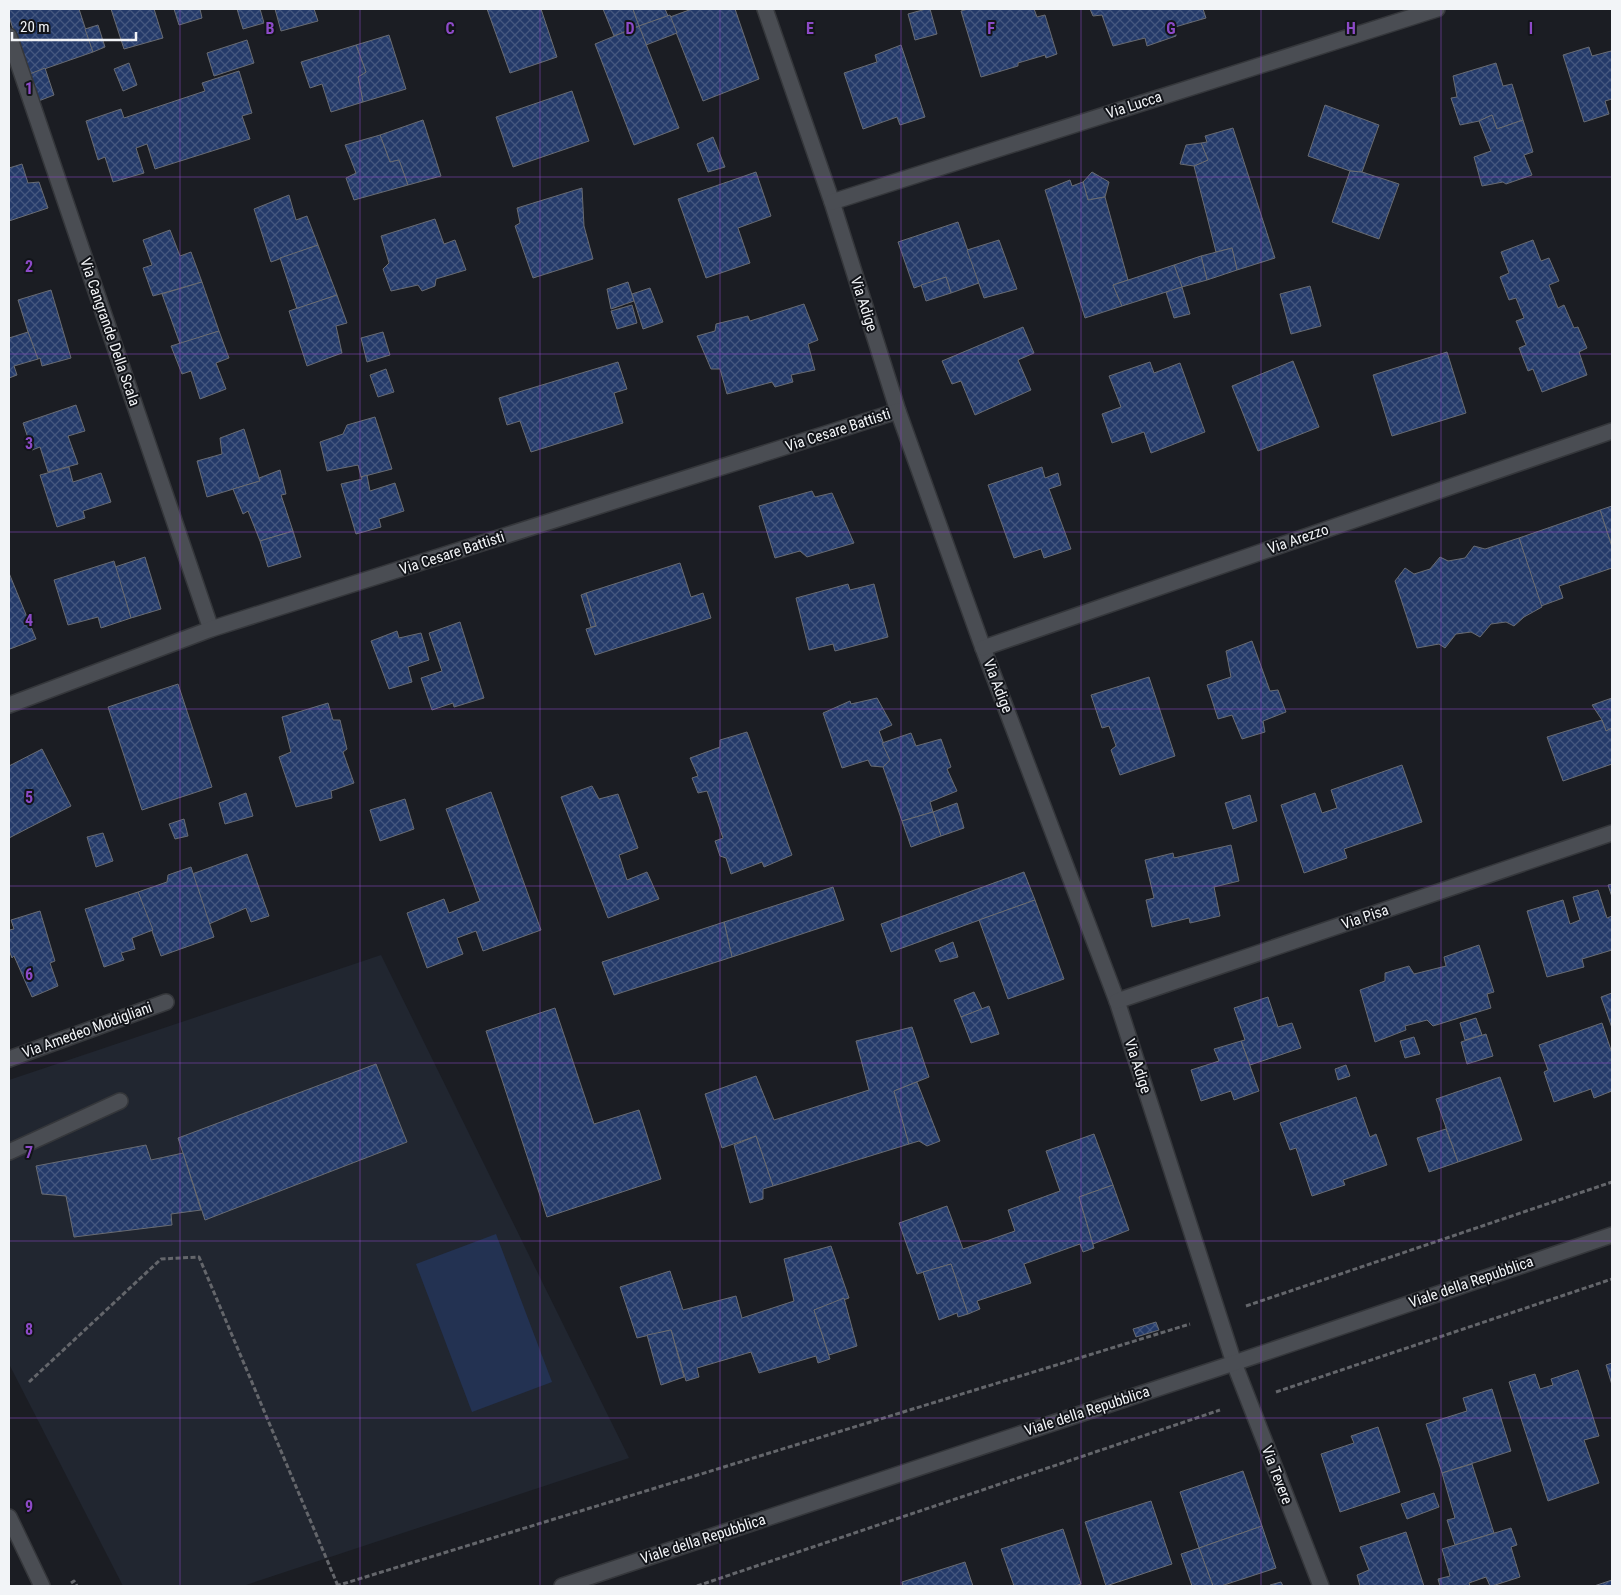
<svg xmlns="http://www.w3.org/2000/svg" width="1621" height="1595" font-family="'Roboto Condensed',sans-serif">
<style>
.built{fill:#212630}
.grass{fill:#233252}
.building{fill:url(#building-cross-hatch);stroke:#686b72}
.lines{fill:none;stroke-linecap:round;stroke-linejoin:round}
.minor-casing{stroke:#35373b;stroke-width:18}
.path{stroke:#64666b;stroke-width:3;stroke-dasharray:5 2.5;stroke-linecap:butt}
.minor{stroke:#4a4d53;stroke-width:15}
.grid{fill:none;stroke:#8d4ac7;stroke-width:1;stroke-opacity:0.55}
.labels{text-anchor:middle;stroke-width:4;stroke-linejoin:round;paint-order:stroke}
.street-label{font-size:15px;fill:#f2f4f7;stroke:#121419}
.grid-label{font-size:16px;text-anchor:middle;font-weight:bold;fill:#8d4ac7;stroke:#121419;stroke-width:4;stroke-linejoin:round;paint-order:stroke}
</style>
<defs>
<pattern id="building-cross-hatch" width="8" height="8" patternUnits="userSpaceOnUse" patternTransform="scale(1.25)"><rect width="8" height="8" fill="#243a69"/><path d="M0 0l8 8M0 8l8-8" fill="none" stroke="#44577f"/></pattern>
</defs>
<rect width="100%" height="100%" fill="#1b1d23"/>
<!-- built -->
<path class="built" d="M381,955L629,1458L243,1586H123L9,1364V1080Z"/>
<!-- grass -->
<path class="grass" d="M496,1234L552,1382L472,1412L416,1264Z"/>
<!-- building -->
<g class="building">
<path d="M9,9H79L93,52L27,75L9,16Z"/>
<path d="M111,9H154L163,38L124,49Z"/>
<path d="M174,9H200L202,18L179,25Z"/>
<path d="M237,9H260L264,23L243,29Z"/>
<path d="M275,9H314L318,21L281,31Z"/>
<path d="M487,9H541L557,57L510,73Z"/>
<path d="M603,9H633L639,26L614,36Z"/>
<path d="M633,9H665L668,16L639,26Z"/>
<path d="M692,9H735L759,79L703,101L670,17Z"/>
<path d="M926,9H930L937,34L915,40L908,14Z"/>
<path d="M968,9H1034L1037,17L1045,15L1057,54L1046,58L1045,55L1018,63V66L981,77L961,11Z"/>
<path d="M1090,9H1203L1206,18L1175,27L1176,36L1147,46L1145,38L1113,46L1102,15L1093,16Z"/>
<path d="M670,15L677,33L646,45L639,26Z"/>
<path d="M98,25L105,47L93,52L85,29Z"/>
<path d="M639,26L679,128L634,145L595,44Z"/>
<path d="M389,35L406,89L363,102L358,77L366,72L356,45Z"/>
<path d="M247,40L254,63L214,76L207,53Z"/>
<path d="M356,45L366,72L358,77L363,102L331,112L322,84L310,88L301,62Z"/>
<path d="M901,45L925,117L900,125L897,117L863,129L844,73L877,62L875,55Z"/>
<path d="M1589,47L1592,56L1611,51L1612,55V99L1605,101L1609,114L1584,122L1563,55Z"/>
<path d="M129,63L137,85L123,91L114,69Z"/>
<path d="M1496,63L1503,86L1512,84L1523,120L1497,129L1492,115L1479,121L1460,125L1451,98L1457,97L1453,76Z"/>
<path d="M45,68L54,95L36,102L27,75Z"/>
<path d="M239,71L252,113L242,116L250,139L155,169L147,144L136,148L144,173L113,182L105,157L98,160L86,121L121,109L124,118L205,91L202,83Z"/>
<path d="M572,91L589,141L513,167L496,117Z"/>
<path d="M1325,105L1379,125L1362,172L1350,171L1308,156Z"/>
<path d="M1492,115L1497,129L1523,120L1533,152L1524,155L1532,175L1506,184L1503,182L1482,186L1474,157L1491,151L1479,121Z"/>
<path d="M423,120L441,176L408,185L399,160L390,162L380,135Z"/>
<path d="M1233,128L1275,258L1237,270L1232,248L1216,252L1194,166L1208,160L1201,143L1207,142L1205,136Z"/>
<path d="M380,135L390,162L399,160L408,185L354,200L346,178L356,173L345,145Z"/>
<path d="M713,137L725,167L708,172L697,144Z"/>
<path d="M1201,143L1208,160L1194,166L1180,164L1186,145Z"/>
<path d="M22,164L28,183L39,182L48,208L9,221V168Z"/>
<path d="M1350,171L1362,172L1399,184L1379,239L1332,222Z"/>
<path d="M756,172L771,216L738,228L750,263L706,278L678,199Z"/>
<path d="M1092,172L1109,182L1105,197L1088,200L1083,182Z"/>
<path d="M1070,180L1072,186L1083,182L1088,200L1105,197L1128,280L1113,285L1122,306L1085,318L1045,190Z"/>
<path d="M582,188L584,226L593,259L533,278L515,226L520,223L517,208Z"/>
<path d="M289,195L296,220L307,216L318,245L271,262L254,209Z"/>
<path d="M435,219L444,244L455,240L466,270L436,279L435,286L422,291L418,285L391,291L383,269L389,263L381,236Z"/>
<path d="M958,222L979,283L951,293L946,277L914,288L898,242Z"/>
<path d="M170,230L180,256L191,252L202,282L153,296L143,268L152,265L143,240Z"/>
<path d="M999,240L1017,289L984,298L967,250Z"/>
<path d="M1533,240L1541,261L1549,258L1559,281L1549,285L1558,308L1564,305L1574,328L1578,327L1587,348L1579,352L1587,375L1542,392L1533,369L1528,371L1519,348L1526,345L1516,321L1524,318L1516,298L1509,300L1500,277L1509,273L1501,252Z"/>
<path d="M318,245L337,295L297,309L280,258Z"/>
<path d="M1232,248L1237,270L1207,280L1201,256Z"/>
<path d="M1201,256L1207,280L1182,287L1174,265Z"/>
<path d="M1174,265L1182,287L1122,306L1113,285Z"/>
<path d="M946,277L951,293L926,301L921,285Z"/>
<path d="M202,282L219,331L180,344L162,294Z"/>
<path d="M628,282L634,301L611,309L607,289Z"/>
<path d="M1310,286L1321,326L1291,334L1280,294Z"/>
<path d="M1182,287L1190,314L1174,318L1166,292Z"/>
<path d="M650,288L663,322L643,329L632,294Z"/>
<path d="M51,290L71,358L42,366L40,358L38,359L28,332L18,300Z"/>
<path d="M337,295L347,323L336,326L342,353L307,366L289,311Z"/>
<path d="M804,304L818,340L808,344L815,370L791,375L793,382L775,387L772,382L727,394L720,369H711L697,336L715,331L716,324L748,316L750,321Z"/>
<path d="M632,305L637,323L617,329L611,311Z"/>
<path d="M1023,327L1034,353L1018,360L1031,390L975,415L961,381L952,384L942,361Z"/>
<path d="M219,331L229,358L216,363L226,389L200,399L191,371L182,374L171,346Z"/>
<path d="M28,332L38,359L14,366L17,375L9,378V338Z"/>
<path d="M383,332L390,355L367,362L361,338Z"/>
<path d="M1447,352L1466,413L1392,436L1373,375Z"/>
<path d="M1293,361L1319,427L1258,451L1232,386Z"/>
<path d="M618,362L627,389L614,393L623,423L531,452L520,421L507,425L499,398Z"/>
<path d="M1150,362L1154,373L1180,363L1205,432L1151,453L1144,432L1112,443L1102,414L1121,407L1109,376Z"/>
<path d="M386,369L394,392L378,397L370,375Z"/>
<path d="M76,405L85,431L68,436L78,464L48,472L40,447L32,450L23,423Z"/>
<path d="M375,417L392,469L361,477L358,465L327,471L320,442L343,434L347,425Z"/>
<path d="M244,429L260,481L207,497L197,461L222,454L220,438Z"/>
<path d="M69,467L73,482L101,473L111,502L83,511L85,518L57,527L40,475Z"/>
<path d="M1042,467L1045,478L1058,473L1061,485L1049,489L1071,549L1044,558L1041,549L1014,558L988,485Z"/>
<path d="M280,470L286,494L281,495L293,531L260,541L248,511L243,514L233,489L260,481L259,478Z"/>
<path d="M367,475L370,491L395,483L404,511L379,519L381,527L356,534L341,484L362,479L361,477Z"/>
<path d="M812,491L815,497L832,493L854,543L807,557L800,551L775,558L759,506Z"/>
<path d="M1612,506V547L1600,510Z"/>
<path d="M1600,510L1612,547V568L1559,586L1563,598L1541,606L1519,538Z"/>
<path d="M293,531L301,557L268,567L260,541Z"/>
<path d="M1519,538L1542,607L1524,617L1514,626L1506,622L1491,624L1480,637L1471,632L1456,634L1445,648L1439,644L1417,648L1395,581L1405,568L1414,574L1430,569L1440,557L1448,561L1465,558L1474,546L1485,549Z"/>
<path d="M145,557L161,609L131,618L115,567Z"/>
<path d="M114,561L131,618L101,628L98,617L68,625L54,580Z"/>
<path d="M680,563L691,597L703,593L711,618L595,655L586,629L596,626L586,593Z"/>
<path d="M9,573L36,639L10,649L9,646Z"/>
<path d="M848,584L850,590L874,584L888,637L835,651L833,644L809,650L796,598Z"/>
<path d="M586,593L596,626L591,627L581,595Z"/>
<path d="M460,622L484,698L454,707L453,703L432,710L421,678L442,671L429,633Z"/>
<path d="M397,631L399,638L421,633L429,660L408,667L412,682L389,689L371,641Z"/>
<path d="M1252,641L1270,691L1278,690L1286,712L1263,721L1265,732L1242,739L1232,715L1218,719L1207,685L1231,677L1226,651Z"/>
<path d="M1149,677L1175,756L1120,775L1111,750L1116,746L1109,726L1102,728L1091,695Z"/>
<path d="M178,684L212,787L142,810L108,707Z"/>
<path d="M877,698L892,725L879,731L890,760L883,767L871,766L868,760L842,768L823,713L850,701L851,704Z"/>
<path d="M1612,698V728L1606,731L1602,720L1592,705Z"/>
<path d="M328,703L333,720H340L347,749L343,752L354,783L331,791L332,798L296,807L279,757L291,752L282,717Z"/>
<path d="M1602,720L1606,731L1612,728V764L1563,781L1547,737Z"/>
<path d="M747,732L792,855L764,867L762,862L731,874L726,858L720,856L715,841L723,838L707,791L698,793L692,778L698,776L690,758L720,747V740Z"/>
<path d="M911,733L916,746L941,739L951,767L947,769L957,791L930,802L933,812L902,821L883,767L890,760L882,743Z"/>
<path d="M42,749L71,806L9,838V766Z"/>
<path d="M1402,765L1422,822L1344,849L1347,858L1304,873L1281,805L1315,793L1322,813L1337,808L1331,790Z"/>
<path d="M592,786L599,799L618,794L638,848L619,855L627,880L647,872L659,899L608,918L561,797Z"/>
<path d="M491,792L541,930L483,951L476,931L457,938L463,954L427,968L407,913L444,899L449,913L480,901L446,809Z"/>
<path d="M246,793L253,816L225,824L219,803Z"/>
<path d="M1250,795L1257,821L1233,829L1225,803Z"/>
<path d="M405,799L414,829L380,841L370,810Z"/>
<path d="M957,803L964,828L941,836L933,812Z"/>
<path d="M933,812L941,836L911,847L902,821Z"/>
<path d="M184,819L188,836L175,839L169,824Z"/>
<path d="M103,833L113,861L96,867L87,837Z"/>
<path d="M1231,845L1239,881L1214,887L1220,916L1190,923L1189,918L1152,927L1146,900L1154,898L1145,860L1173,853L1174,858Z"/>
<path d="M247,854L269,916L251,922L246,908L209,924L192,874Z"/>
<path d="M191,867L214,937L161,956L138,892L167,882L168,875Z"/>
<path d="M1024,872L1035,900L891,952L881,924Z"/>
<path d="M1612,884V897L1608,885Z"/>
<path d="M833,887L844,920L732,957L724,922Z"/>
<path d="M1598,890L1607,918L1612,916V950L1582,959L1584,967L1547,977L1527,911L1563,900L1570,924L1580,920L1573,897Z"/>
<path d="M138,892L153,930L132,938L135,949L121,953L124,960L104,967L85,909Z"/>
<path d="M1035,900L1064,979L1008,999L979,920Z"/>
<path d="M40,911L55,961L50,963L58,986L32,997L14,956L12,958L9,950V930L14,929L11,920Z"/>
<path d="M724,922L732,957L614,995L602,962Z"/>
<path d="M953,942L958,957L940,962L935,950Z"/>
<path d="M1479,945L1494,992L1487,994L1491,1008L1433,1026L1427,1020L1405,1026L1406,1030L1375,1042L1360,990L1385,981V973L1409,966L1414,974L1446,966L1444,957Z"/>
<path d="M974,992L982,1009L961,1017L954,1000Z"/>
<path d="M1612,993V1028L1601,997Z"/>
<path d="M1268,997L1278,1027L1292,1023L1301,1048L1250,1065L1241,1041L1245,1040L1234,1008Z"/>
<path d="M989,1006L999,1034L971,1043L961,1017Z"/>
<path d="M555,1008L594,1124L639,1110L661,1179L547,1217L486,1031Z"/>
<path d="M1476,1018L1482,1035L1465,1040L1460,1023Z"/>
<path d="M1602,1023L1612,1053V1091L1594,1098L1591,1089L1554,1102L1544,1072L1548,1070L1539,1045Z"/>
<path d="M912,1027L929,1077L894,1091L909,1144L773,1186L756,1136L722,1148L705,1094L756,1076L774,1120L869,1090L856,1041Z"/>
<path d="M1486,1034L1493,1056L1467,1064L1461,1042Z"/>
<path d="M1414,1037L1420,1054L1405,1058L1400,1041Z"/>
<path d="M1241,1041L1259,1091L1234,1100L1231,1091L1201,1101L1191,1070L1219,1061L1214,1049Z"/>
<path d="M376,1064L407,1142L205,1220L178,1138Z"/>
<path d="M1346,1065L1350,1076L1338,1080L1335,1069Z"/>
<path d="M1500,1077L1522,1140L1458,1162L1436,1099Z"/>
<path d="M917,1082L940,1141L927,1146L919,1141L909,1144L894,1091Z"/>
<path d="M1356,1097L1370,1137L1376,1134L1387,1165L1343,1180L1345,1185L1312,1196L1296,1148L1290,1150L1280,1123Z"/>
<path d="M1446,1129L1458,1162L1429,1172L1417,1138Z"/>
<path d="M1094,1134L1113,1185L1079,1197L1094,1248L1083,1252L1080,1244L1024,1264L1031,1283L977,1301L980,1309L968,1314L951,1264L917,1274L899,1223L947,1206L963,1249L1015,1231L1008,1210L1060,1191L1046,1151Z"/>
<path d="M756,1136L773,1186L763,1189V1199L750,1203L734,1145Z"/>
<path d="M146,1145L151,1160L183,1153L201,1210L171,1214L172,1225L74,1237L66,1196L42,1194L36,1166Z"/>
<path d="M1113,1185L1129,1230L1093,1244L1079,1197Z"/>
<path d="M831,1246L849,1298L814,1310L830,1359L818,1363L816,1356L759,1373L751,1352L697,1368L699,1377L686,1381L671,1330L637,1338L620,1287L670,1271L683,1310L736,1296L742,1318L794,1301L784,1259Z"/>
<path d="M951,1264L968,1314L958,1317L957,1313L939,1320L923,1272Z"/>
<path d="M844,1298L857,1346L829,1355L814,1310Z"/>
<path d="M1156,1322L1159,1330L1136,1337L1133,1329Z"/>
<path d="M671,1330L684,1377L661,1385L647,1335Z"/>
<path d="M1612,1363V1385L1606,1365Z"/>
<path d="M1578,1370L1599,1436L1584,1440L1599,1483L1548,1501L1509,1382L1535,1374L1540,1389L1553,1385L1551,1379Z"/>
<path d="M1492,1389L1511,1451L1442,1473L1426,1424L1467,1411L1463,1398Z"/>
<path d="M1378,1427L1400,1492L1340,1512L1321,1454L1354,1443L1351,1436Z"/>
<path d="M1472,1464L1494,1533L1455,1545L1447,1520L1455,1518L1442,1473Z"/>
<path d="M1243,1471L1262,1526L1199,1548L1180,1492Z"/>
<path d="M1434,1493L1439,1507L1407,1519L1401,1504Z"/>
<path d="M1151,1501L1172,1564L1106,1586L1085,1522Z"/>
<path d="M1262,1526L1276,1568L1221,1586H1213L1199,1548Z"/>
<path d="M1511,1528L1517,1545L1511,1547L1520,1577L1492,1586H1490L1486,1577L1469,1583L1470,1586H1440L1438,1579L1450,1576L1442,1549Z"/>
<path d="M1063,1529L1081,1584L1075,1586H1014L1001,1549Z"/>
<path d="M1406,1532L1424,1586H1360L1357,1575L1369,1570L1360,1547Z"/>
<path d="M1199,1548L1213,1586H1192L1181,1554Z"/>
<path d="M965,1562L973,1586H903L902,1582Z"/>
<path d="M1612,1580V1586H1594Z"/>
<path d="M1281,1582L1283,1586H1270V1585Z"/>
</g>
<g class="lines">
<defs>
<g id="minor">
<path d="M765,9L832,202L898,411L983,648L1117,1001L1234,1363L1321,1586"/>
<path d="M9,36L211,629"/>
<path d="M832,202L1437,9"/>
<path d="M983,648L1612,431"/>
<path d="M9,705L211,629L898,411"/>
<path d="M1117,1001L1612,833"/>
<path d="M9,1059L166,1002"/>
<path d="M9,1152L120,1101"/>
<path d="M9,1517L42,1586"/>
<path d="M562,1586L1234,1363L1612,1235"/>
</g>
</defs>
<!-- minor casing -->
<use href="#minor" class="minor-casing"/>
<!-- path -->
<g class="path">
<path d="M1246,1306L1612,1182"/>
<path d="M29,1382L161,1259L199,1257L338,1586"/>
<path d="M1276,1392L1612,1279"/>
<path d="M71,1583L74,1581L77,1586"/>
<path d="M336,1586L1190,1324"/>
<path d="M697,1586L1220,1410"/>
</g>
<!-- minor -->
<use href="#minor" class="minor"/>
</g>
<!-- grid -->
<path class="grid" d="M180,9V1586M360,9V1586M540,9V1586M720,9V1586M901,9V1586M1081,9V1586M1261,9V1586M1441,9V1586M9,177H1612M9,354H1612M9,532H1612M9,709H1612M9,886H1612M9,1063H1612M9,1241H1612M9,1418H1612"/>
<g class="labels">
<!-- street labels -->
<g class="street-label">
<text transform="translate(1134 105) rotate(-18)" y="5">Via Lucca</text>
<text transform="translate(864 304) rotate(72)" y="5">Via Adige</text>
<text transform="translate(110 332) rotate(71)" y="5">Via Cangrande Della Scala</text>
<text transform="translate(838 430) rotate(-18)" y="5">Via Cesare Battisti</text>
<text transform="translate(1298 539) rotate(-19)" y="5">Via Arezzo</text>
<text transform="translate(452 553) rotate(-18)" y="5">Via Cesare Battisti</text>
<text transform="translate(998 686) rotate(69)" y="5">Via Adige</text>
<text transform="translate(1365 917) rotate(-19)" y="5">Via Pisa</text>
<text transform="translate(87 1030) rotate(-20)" y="5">Via Amedeo Modigliani</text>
<text transform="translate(1138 1066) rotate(72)" y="5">Via Adige</text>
<text transform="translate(1471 1282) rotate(-19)" y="5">Viale della Repubblica</text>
<text transform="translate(1087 1411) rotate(-18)" y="5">Viale della Repubblica</text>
<text transform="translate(1277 1475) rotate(69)" y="5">Via Tevere</text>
<text transform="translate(703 1539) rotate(-18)" y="5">Viale della Repubblica</text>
</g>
</g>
<g class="grid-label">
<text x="270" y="34">B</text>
<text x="450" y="34">C</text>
<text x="630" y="34">D</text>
<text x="810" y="34">E</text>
<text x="991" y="34">F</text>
<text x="1171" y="34">G</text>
<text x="1351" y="34">H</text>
<text x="1531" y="34">I</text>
<text x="29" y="94">1</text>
<text x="29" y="272">2</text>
<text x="29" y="449">3</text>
<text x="29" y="626">4</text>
<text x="29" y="803">5</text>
<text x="29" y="980">6</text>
<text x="29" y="1158">7</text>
<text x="29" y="1335">8</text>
<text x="29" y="1512">9</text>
</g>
<!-- border -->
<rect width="1621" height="1595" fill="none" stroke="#f2f4f7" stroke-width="20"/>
<!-- scale -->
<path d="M12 32v8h124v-8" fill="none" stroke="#f2f4f7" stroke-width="2.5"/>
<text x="20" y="32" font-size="15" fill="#f2f4f7" stroke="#121419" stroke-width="4" paint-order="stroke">20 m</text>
</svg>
